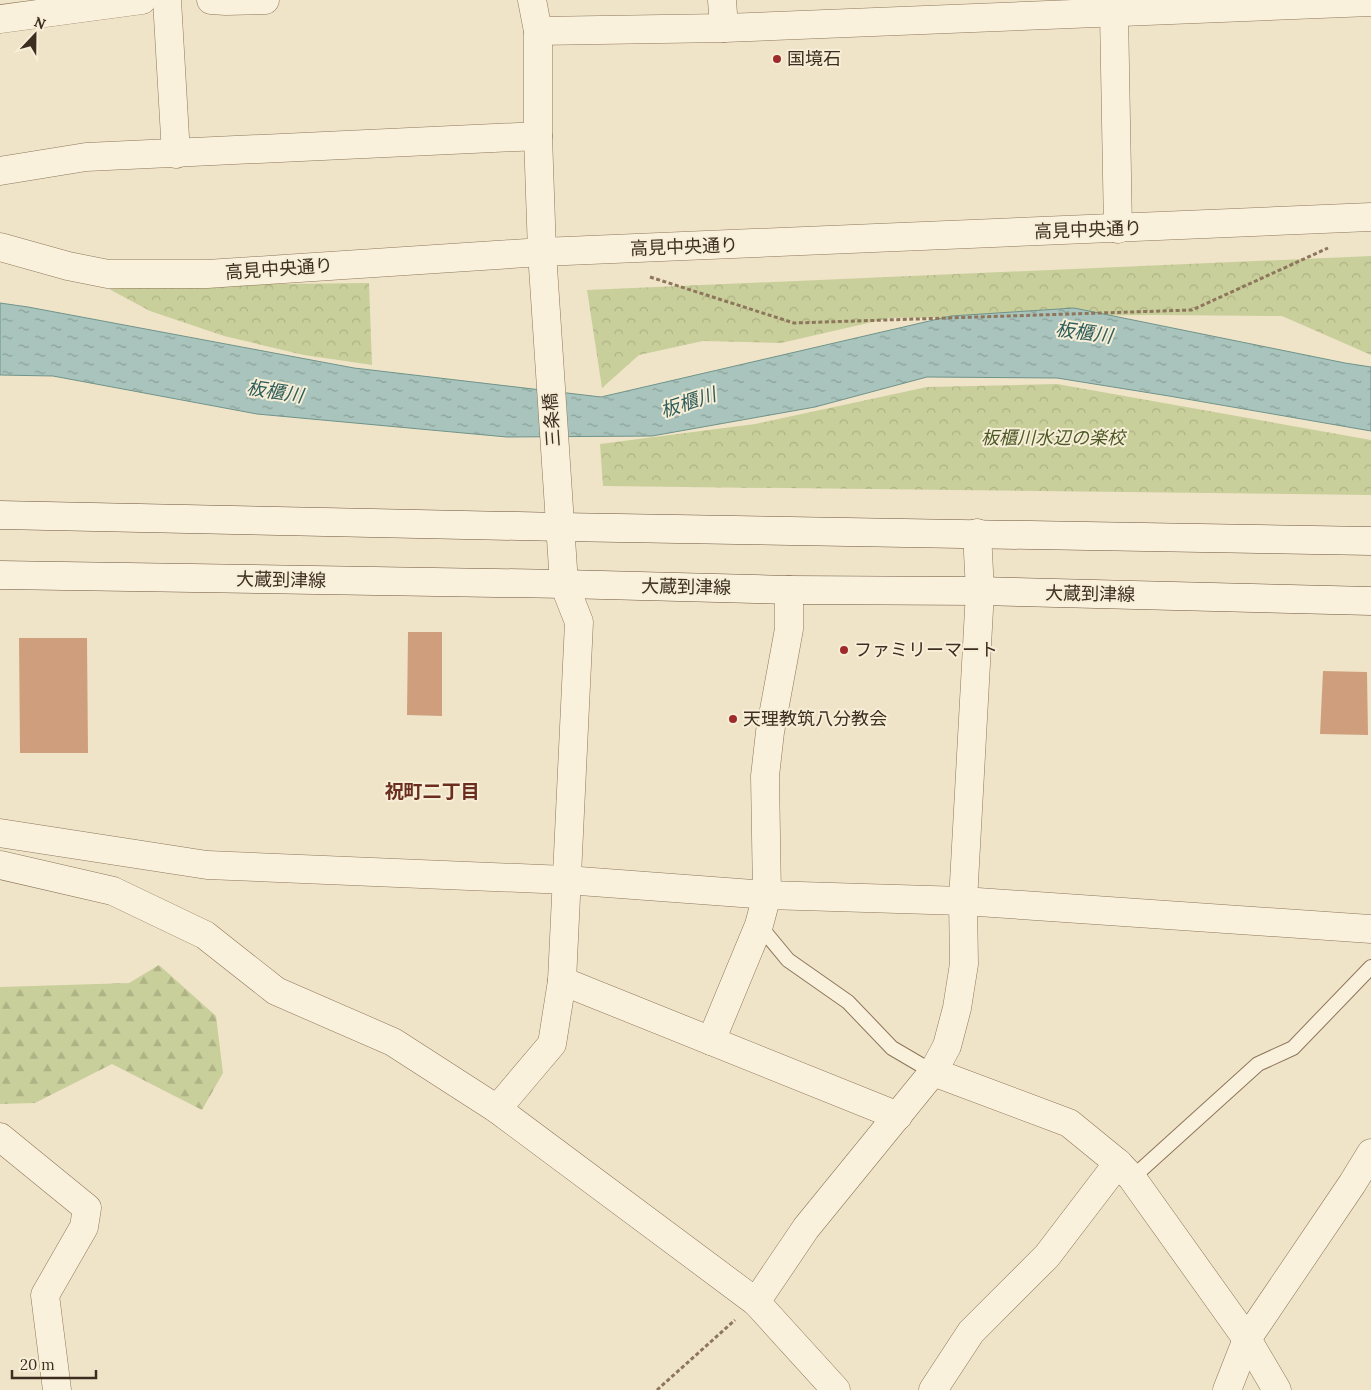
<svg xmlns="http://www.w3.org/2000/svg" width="1371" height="1390" font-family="Lora,'Noto Sans JP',serif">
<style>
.forest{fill:url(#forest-firs)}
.park{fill:url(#park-crowns)}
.water{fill:url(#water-ripples);stroke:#6f938a}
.building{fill:#cf9f7d}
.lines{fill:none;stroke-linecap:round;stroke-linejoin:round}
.service-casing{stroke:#8d765c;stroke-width:16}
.minor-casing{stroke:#8d765c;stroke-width:29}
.tertiary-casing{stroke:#8d765c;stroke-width:29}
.secondary-casing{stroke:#6f573f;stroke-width:29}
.path{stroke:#8d765c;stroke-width:3;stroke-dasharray:4 2.5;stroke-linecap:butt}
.service{stroke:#faf1dc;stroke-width:14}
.minor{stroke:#faf1dc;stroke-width:28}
.tertiary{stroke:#faf1dc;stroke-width:28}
.secondary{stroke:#faf1dc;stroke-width:28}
.poi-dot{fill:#9e2a2b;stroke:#f7eed8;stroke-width:2}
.labels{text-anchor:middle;stroke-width:4;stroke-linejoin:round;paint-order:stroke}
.poi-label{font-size:18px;fill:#3d2e20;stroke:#f7eed8;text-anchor:start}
.street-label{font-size:18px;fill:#3d2e20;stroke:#f7eed8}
.park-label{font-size:18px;font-style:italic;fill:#4d5a26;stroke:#f7eed8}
.water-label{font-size:19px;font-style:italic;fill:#2f5d5a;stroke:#f7eed8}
.neighbourhood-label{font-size:19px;font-weight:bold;fill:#6b2e1e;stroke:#f7eed8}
</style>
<defs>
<pattern id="forest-firs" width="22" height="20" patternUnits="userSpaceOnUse" patternTransform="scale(1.25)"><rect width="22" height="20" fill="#c9cf9b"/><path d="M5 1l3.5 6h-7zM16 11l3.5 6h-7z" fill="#aeb285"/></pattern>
<pattern id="park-crowns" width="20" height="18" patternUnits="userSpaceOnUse" patternTransform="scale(1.25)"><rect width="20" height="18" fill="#c9cf9b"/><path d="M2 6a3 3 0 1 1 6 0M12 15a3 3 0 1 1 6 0" fill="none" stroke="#aeb285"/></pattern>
<pattern id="water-ripples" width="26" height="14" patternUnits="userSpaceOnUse" patternTransform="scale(1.25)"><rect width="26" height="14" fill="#a9c4bc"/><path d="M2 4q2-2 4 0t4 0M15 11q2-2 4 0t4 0" fill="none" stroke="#8ba098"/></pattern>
</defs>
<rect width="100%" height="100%" fill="#f0e4c8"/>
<!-- forest -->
<path class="forest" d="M159,965L216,1016L223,1073L202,1110L112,1064L35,1103L0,1104V987L129,983Z"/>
<!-- park -->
<g class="park">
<path d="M1371,256V355L1282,316L1154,315L890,318L781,343L703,341L639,355L602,388L587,290Z"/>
<path d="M369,283L372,365L304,355L224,336L150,311L109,289L178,285Z"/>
<path d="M1057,384L1371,440V495L603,486L600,444L755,424L927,387Z"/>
</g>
<!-- water -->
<path class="water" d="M0,303L28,307L354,368L601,397L951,316L1074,308L1345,363L1371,367V431L1169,396L1057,378L927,377L815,407L652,436L507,437L257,414L53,376L0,375Z"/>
<!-- building -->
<g class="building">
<path d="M408,632H442V716L407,715Z"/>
<path d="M19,638H87L88,753H20Z"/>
<path d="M1323,671L1367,672L1368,735L1320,734Z"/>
</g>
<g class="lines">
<defs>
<g id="service">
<path d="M759,925L788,960L848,1002L892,1048L933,1072"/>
<path d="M1132,1178L1258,1064L1293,1048L1371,967"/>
</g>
<g id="minor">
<path d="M167,0L176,154"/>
<path d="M211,0L226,1L265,0"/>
<path d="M722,0L724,28"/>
<path d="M1114,13L1118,229"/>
<path d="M0,19L142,0"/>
<path d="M538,31L724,28L1371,2"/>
<path d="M0,171L86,157L538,136"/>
<path d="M0,865L113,891L205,935L276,991L393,1042L497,1109L756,1302L836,1390"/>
<path d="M562,981L898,1116"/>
<path d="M711,1041L759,925L767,895L765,776L770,732L789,629V590"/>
<path d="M933,1072L1069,1123L1118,1163L1132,1178L1247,1339L1277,1390"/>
<path d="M497,1109L552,1044L562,981L579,622L564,584"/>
<path d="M0,1137L87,1208L84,1227L45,1295L57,1390"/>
<path d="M756,1302L806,1228L933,1072L947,1046L957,1008L964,964L963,901L980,591L977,533"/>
<path d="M933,1390L971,1332L1047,1256L1118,1163"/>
<path d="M1227,1390L1247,1339L1352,1184L1371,1153"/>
</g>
<g id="tertiary">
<path d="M532,0L538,31V136L542,252L564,584"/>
<path d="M0,247L68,266L108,274H207L542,252L1371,217"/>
<path d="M0,833L207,865L566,880L767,895L963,901L1371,929"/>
</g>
<g id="secondary">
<path d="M0,515L561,527L1371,541"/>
<path d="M0,575L564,584L789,590L980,591L1371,601"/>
</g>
</defs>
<!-- service casing -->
<use href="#service" class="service-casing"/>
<!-- minor casing -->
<use href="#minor" class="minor-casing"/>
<!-- tertiary casing -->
<use href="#tertiary" class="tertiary-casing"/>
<!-- secondary casing -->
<use href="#secondary" class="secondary-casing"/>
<!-- path -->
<g class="path">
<path d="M650,277L794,323L1192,310L1328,248"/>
<path d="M657,1390L735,1320"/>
</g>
<!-- service -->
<use href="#service" class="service"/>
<!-- minor -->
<use href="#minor" class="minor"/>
<!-- tertiary -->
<use href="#tertiary" class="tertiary"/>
<!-- secondary -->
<use href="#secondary" class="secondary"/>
</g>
<!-- markers -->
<g class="poi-dot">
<circle cx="777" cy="59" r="5"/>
<circle cx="844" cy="650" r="5"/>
<circle cx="733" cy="719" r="5"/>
</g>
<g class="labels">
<!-- poi labels -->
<g class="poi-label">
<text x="787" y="65">国境石</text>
<text x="854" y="656">ファミリーマート</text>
<text x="743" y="725">天理教筑八分教会</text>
</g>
<!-- street labels -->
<g class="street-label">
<text transform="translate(1088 230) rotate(-2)" y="6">高見中央通り</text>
<text transform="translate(684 247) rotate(-2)" y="6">高見中央通り</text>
<text transform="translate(279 269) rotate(-4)" y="6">高見中央通り</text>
<text transform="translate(552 420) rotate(-94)" y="6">三条橋</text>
<text transform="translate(281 580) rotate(1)" y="6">大蔵到津線</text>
<text transform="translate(686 587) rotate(1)" y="6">大蔵到津線</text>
<text transform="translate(1090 594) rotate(1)" y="6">大蔵到津線</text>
</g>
<!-- park labels -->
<g class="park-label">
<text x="1053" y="444">板櫃川水辺の楽校</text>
</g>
<!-- water labels -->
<g class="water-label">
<text transform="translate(1084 332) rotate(8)" y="7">板櫃川</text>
<text transform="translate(275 391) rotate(9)" y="7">板櫃川</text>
<text transform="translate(688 402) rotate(-18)" y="7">板櫃川</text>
</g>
<!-- neighbourhood labels -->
<g class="neighbourhood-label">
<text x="432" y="798">祝町二丁目</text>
</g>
</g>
<!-- north arrow -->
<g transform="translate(35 35) rotate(22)" stroke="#f7eed8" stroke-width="4" paint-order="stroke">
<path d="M0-4L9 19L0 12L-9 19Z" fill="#3d2e20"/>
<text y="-8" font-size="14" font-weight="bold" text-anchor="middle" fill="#3d2e20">N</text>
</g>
<!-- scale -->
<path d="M12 1370v8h84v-8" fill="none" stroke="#3d2e20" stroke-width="2.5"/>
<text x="20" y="1370" font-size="15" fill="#3d2e20" stroke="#f7eed8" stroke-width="4" paint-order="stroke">20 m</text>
</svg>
